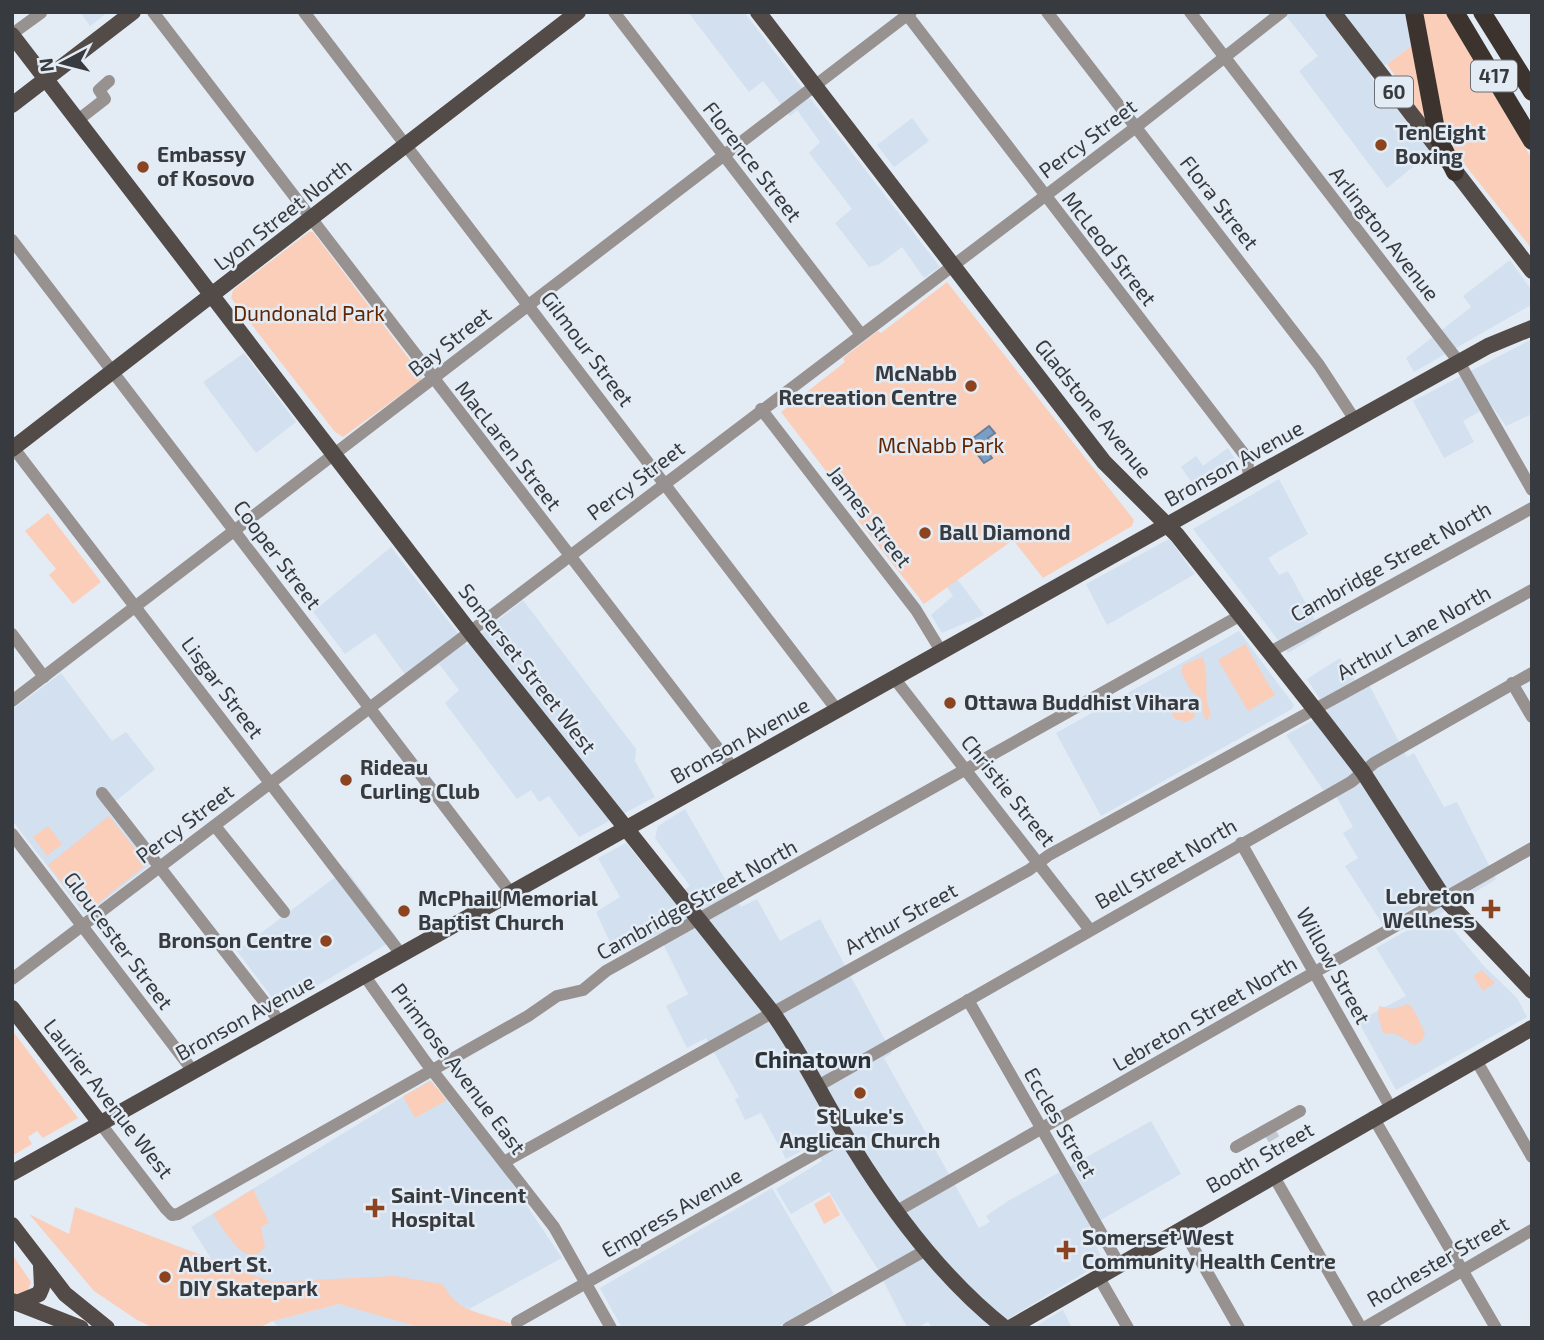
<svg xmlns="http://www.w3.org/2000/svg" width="1544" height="1340" font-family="'Exo 2',sans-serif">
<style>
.built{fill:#d2e0ef}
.green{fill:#fbceb9}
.water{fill:#7b9fc4;stroke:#67819c;stroke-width:2}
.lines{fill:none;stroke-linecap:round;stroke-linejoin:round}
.minor-tunnel{stroke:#c1c8d0;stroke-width:12;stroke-dasharray:12 6;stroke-linecap:butt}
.minor{stroke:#979290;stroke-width:12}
.major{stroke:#534b47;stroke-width:16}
.highway{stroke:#3c322e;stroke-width:18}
.poi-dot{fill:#8b441f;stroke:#e3ecf5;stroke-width:2.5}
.labels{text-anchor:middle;stroke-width:5;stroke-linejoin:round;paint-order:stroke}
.shield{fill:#e3ecf5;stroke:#6b6f75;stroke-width:2}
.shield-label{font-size:19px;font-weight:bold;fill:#373a3e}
.poi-label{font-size:21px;font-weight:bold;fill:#373a3e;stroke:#e3ecf5;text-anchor:start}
.street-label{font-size:21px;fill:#373a3e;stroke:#e3ecf5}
.park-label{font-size:21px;fill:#612500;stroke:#e3ecf5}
.neighbourhood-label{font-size:23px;font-weight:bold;fill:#2a3137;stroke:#e3ecf5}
</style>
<rect width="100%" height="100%" fill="#e3ecf5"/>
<!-- built -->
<g class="built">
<path d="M80,12H108L90,26Z"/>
<path d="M688,12H744L940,267L924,278L902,247L878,265L869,267L835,223L852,209L809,153L820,142L797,110L790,116L763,81L749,92Z"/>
<path d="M1283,12H1404L1414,44L1370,76L1431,152L1387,188L1299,71L1318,56Z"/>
<path d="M912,118L929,141L894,167L877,145Z"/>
<path d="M1510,260L1532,291L1531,305L1414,372L1406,358L1471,307L1463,296Z"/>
<path d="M1532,339V414L1506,426L1491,405L1463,421L1474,442L1444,458L1413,401Z"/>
<path d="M244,353L296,422L256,453L203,382Z"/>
<path d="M1228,448L1240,467L1198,491L1181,467L1196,456L1203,466Z"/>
<path d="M1279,479L1308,534L1268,558L1279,575L1288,571L1322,633L1288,653L1193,529Z"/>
<path d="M1169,539L1195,574L1107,625L1086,584Z"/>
<path d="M391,547L467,645L523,600L636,749L635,761L655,797L579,837L549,796L539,802L531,790L517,799L445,703L459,690L439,664L412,684L375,633L345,654L313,612Z"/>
<path d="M957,579L984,615L942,633L931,615L953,596L947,587Z"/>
<path d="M1239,631L1294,705L1292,709L1101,816L1056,733Z"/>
<path d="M1340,658L1358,684L1366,679L1407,757L1414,753L1444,807L1457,802L1496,879L1440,914L1483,965L1517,998L1527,1017L1396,1090L1358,1021L1406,996L1376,948L1425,920L1417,905L1383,925L1345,866L1358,858L1343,833L1353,827L1331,787L1323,790L1286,735L1328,712L1307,679Z"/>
<path d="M61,673L112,741L126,732L155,769L106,809L150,865L85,915L12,820V710Z"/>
<path d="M685,809L741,907L757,899L780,941L820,919L892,1053L884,1058L979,1228L990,1222L986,1216L1008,1201L1151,1121L1181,1174L1087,1228L1101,1256L1094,1267L993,1328H932L928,1322L917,1328H907L877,1268L829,1192L791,1214L776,1189L822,1161L813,1145L786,1159L761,1113L745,1120L735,1099L739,1097L706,1038L687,1048L666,1006L688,994L658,934L616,955L596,912L620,897L598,858L626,843L671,898L690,886L655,838L658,826Z"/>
<path d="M346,869L397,938L280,1008L237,951Z"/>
<path d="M430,1080L499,1164L562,1258L469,1309L435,1295L224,1279L191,1227Z"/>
<path d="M772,1188L834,1294L776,1328H622L600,1288Z"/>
<path d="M339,1304L374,1313L422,1328H279L273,1321Z"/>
<path d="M1063,1310L1072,1328H1033L1062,1310Z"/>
</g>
<!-- green -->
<g class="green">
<path d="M1415,12H1445L1532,159V249L1438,131Z"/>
<path d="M1414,44L1430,128L1387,64Z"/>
<path d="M309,232H313L422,376L421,380L343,437L335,432L231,298L233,290Z"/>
<path d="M947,282L1134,520L1132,526L1043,578L1013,540L924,604L858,520L861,517L781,412L845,362L843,358L878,331L881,333Z"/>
<path d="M48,513L101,582L73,604L49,575L56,569L25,531Z"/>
<path d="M1245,644L1275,695L1248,711L1218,660Z"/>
<path d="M1202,657C1211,674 1202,696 1211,713L1207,721L1203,715L1202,699L1191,691L1181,672L1183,665Z"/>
<path d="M1185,698L1192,703L1195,717L1187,722L1175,719L1169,709Z"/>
<path d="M109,816L147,864L86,913L48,865Z"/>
<path d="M48,826L62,844L47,856L33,837Z"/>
<path d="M1482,970L1495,983L1483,991L1473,976Z"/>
<path d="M1408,1004C1417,1011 1419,1023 1425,1033L1422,1041L1414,1045L1396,1034L1383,1033L1378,1016L1379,1006L1392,1009Z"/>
<path d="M12,1030L78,1118L43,1138L37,1131L28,1137L32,1144L12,1156Z"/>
<path d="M431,1081L447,1100L415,1118L403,1096Z"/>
<path d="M253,1189L269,1223L261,1227L265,1247C246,1273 223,1228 213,1214Z"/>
<path d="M830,1195L840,1215L824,1224L814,1204Z"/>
<path d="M75,1207L272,1282L394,1276L443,1284C458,1317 492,1312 520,1328H422L339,1304L273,1321L258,1328H154L137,1320L94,1291L29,1214L69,1234Z"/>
<path d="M12,1254L31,1282L27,1292L19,1296L12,1293Z"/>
</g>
<!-- water -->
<path class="water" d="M989,426L995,433L988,438L990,445L987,451L992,458L984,463L968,442Z"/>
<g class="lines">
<!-- minor-tunnel -->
<path class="minor-tunnel" d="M1268,1129L1285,1158"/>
<!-- minor -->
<g class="minor">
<path d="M153,12L733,768"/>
<path d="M304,12L837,710"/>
<path d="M614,12L860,333"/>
<path d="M905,12L1247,458L1249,479"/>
<path d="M1047,12L1319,365L1355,420"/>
<path d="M1190,12L1459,362L1532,490"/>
<path d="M12,34L41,13"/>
<path d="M78,120L105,99L99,90L109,81"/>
<path d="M12,240L511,893"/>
<path d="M761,409L916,610L941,651"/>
<path d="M12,446L401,954"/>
<path d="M12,634L44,677"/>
<path d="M1270,652L1532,508"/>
<path d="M894,678L1090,930"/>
<path d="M1512,683L1532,717"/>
<path d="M12,701L911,12"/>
<path d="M102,793L280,1022"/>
<path d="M215,826L284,912"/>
<path d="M12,834L193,1071"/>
<path d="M1241,843L1391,1108"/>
<path d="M364,975L425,1061L554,1227L611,1328"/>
<path d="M12,979L1136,127L1282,12"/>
<path d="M968,1000L1119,1264"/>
<path d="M1476,1060L1532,1157"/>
<path d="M818,1086L1351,782L1374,763L1532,673"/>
<path d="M1373,1117L1496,1328"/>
<path d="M100,1123L166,1209L172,1215L178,1214L528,1016L557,996L583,990L606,971L1241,615"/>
<path d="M1236,1147L1300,1111"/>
<path d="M504,1162L1029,870L1049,855L1532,590"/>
<path d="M1273,1175L1361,1328"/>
<path d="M897,1211L1532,848"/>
<path d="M1182,1228L1239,1328"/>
<path d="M1098,1276L1128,1328"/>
<path d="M517,1322L846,1136"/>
<path d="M788,1328L926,1250"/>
<path d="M1364,1328L1532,1230"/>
</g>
<!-- major -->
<g class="major">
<path d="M758,12L1104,462L1177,535L1309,702L1363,772L1444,898L1532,991"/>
<path d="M1333,12L1532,271"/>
<path d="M12,35L474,637L772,1012C803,1055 825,1104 854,1149C895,1215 944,1280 1005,1328"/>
<path d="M12,105L133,12"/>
<path d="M12,449L578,12"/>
<path d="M12,1008L100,1123"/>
<path d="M12,1173L1258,474L1488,346L1532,328"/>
<path d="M12,1225L65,1294L107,1328"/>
<path d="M12,1301L81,1328"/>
<path d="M17,1303L39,1294L42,1287L41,1266"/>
<path d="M1010,1328L1532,1028"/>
</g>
<!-- highway -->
<g class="highway">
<path d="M1414,12L1437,135L1455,172"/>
<path d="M1455,12L1532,141"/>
<path d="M1482,12L1532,92"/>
</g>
</g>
<!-- markers -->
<g class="poi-dot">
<circle cx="1381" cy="145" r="7"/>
<circle cx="143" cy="167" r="7"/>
<circle cx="971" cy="386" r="7"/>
<circle cx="925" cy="533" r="7"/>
<circle cx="950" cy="703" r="7"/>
<circle cx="346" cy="780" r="7"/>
<path d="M1487.5 898.5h7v7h7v7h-7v7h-7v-7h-7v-7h7z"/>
<circle cx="404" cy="911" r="7"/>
<circle cx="326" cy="941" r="7"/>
<circle cx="860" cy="1093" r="7"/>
<path d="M371.5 1197.5h7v7h7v7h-7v7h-7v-7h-7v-7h7z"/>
<path d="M1062.5 1239.5h7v7h7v7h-7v7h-7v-7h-7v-7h7z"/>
<circle cx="165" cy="1277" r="7"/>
</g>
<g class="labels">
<!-- shield labels -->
<g class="shield">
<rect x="1471" y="60.5" width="46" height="31" rx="5"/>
<rect x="1375" y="76.5" width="38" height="31" rx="5"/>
</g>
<g class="shield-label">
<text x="1494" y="83">417</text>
<text x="1394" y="99">60</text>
</g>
<!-- poi labels -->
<g class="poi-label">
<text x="1395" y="140">Ten Eight<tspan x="1395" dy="24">Boxing</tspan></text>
<text x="157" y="162">Embassy<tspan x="157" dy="24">of Kosovo</tspan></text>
<text x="957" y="381" text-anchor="end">McNabb<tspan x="957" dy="24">Recreation Centre</tspan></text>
<text x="939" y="540">Ball Diamond</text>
<text x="964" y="710">Ottawa Buddhist Vihara</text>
<text x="360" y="775">Rideau<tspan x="360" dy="24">Curling Club</tspan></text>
<text x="1475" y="904" text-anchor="end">Lebreton<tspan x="1475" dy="24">Wellness</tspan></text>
<text x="418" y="906">McPhail Memorial<tspan x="418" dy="24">Baptist Church</tspan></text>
<text x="312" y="948" text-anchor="end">Bronson Centre</text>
<text x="860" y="1124" text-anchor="middle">St Luke's<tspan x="860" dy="24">Anglican Church</tspan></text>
<text x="391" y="1203">Saint-Vincent<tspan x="391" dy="24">Hospital</tspan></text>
<text x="1082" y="1245">Somerset West<tspan x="1082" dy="24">Community Health Centre</tspan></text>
<text x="179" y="1272">Albert St.<tspan x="179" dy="24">DIY Skatepark</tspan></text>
</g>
<!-- street labels -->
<g class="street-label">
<text transform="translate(1088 139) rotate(-37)" y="7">Percy Street</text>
<text transform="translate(752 162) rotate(52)" y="7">Florence Street</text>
<text transform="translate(1219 203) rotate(52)" y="7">Flora Street</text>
<text transform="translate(283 215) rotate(-38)" y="7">Lyon Street North</text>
<text transform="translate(1384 234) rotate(52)" y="7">Arlington Avenue</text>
<text transform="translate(1109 249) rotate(52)" y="7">McLeod Street</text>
<text transform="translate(450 342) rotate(-38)" y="7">Bay Street</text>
<text transform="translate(587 349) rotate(53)" y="7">Gilmour Street</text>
<text transform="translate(1093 409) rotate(51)" y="7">Gladstone Avenue</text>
<text transform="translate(508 446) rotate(52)" y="7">MacLaren Street</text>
<text transform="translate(1234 464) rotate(-29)" y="7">Bronson Avenue</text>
<text transform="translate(636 481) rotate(-37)" y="7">Percy Street</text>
<text transform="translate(869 517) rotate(52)" y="7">James Street</text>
<text transform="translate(277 555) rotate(53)" y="7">Cooper Street</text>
<text transform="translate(1391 562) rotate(-29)" y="7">Cambridge Street North</text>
<text transform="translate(1414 633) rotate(-29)" y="7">Arthur Lane North</text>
<text transform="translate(527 669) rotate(52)" y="7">Somerset Street West</text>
<text transform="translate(222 688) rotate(53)" y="7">Lisgar Street</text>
<text transform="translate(740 741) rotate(-29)" y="7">Bronson Avenue</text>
<text transform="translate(1008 791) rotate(51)" y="7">Christie Street</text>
<text transform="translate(185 824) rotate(-37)" y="7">Percy Street</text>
<text transform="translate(1166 864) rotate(-30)" y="7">Bell Street North</text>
<text transform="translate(697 900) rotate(-29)" y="7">Cambridge Street North</text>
<text transform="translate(901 919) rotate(-29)" y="7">Arthur Street</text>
<text transform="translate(118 941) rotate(53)" y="7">Gloucester Street</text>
<text transform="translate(1333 966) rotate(61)" y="7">Willow Street</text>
<text transform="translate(1205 1014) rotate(-30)" y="7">Lebreton Street North</text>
<text transform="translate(245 1018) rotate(-29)" y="7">Bronson Avenue</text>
<text transform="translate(458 1069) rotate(53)" y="7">Primrose Avenue East</text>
<text transform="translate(108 1099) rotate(52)" y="7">Laurier Avenue West</text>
<text transform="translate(1060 1123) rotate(60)" y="7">Eccles Street</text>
<text transform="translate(1260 1158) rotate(-30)" y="7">Booth Street</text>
<text transform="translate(672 1213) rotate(-30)" y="7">Empress Avenue</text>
<text transform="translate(1438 1262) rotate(-30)" y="7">Rochester Street</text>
</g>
<!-- park labels -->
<g class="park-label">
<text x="309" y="321">Dundonald Park</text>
<text x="941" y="453">McNabb Park</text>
</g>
<!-- neighbourhood labels -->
<g class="neighbourhood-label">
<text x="813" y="1068">Chinatown</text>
</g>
</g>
<!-- border -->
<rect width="1544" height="1340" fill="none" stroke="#373a3e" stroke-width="28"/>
<!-- north arrow -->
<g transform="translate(63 63) rotate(263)" stroke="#e3ecf5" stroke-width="5" paint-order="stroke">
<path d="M0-5L12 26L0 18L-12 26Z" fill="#373a3e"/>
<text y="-10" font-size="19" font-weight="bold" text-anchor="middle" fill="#373a3e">N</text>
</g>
</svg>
